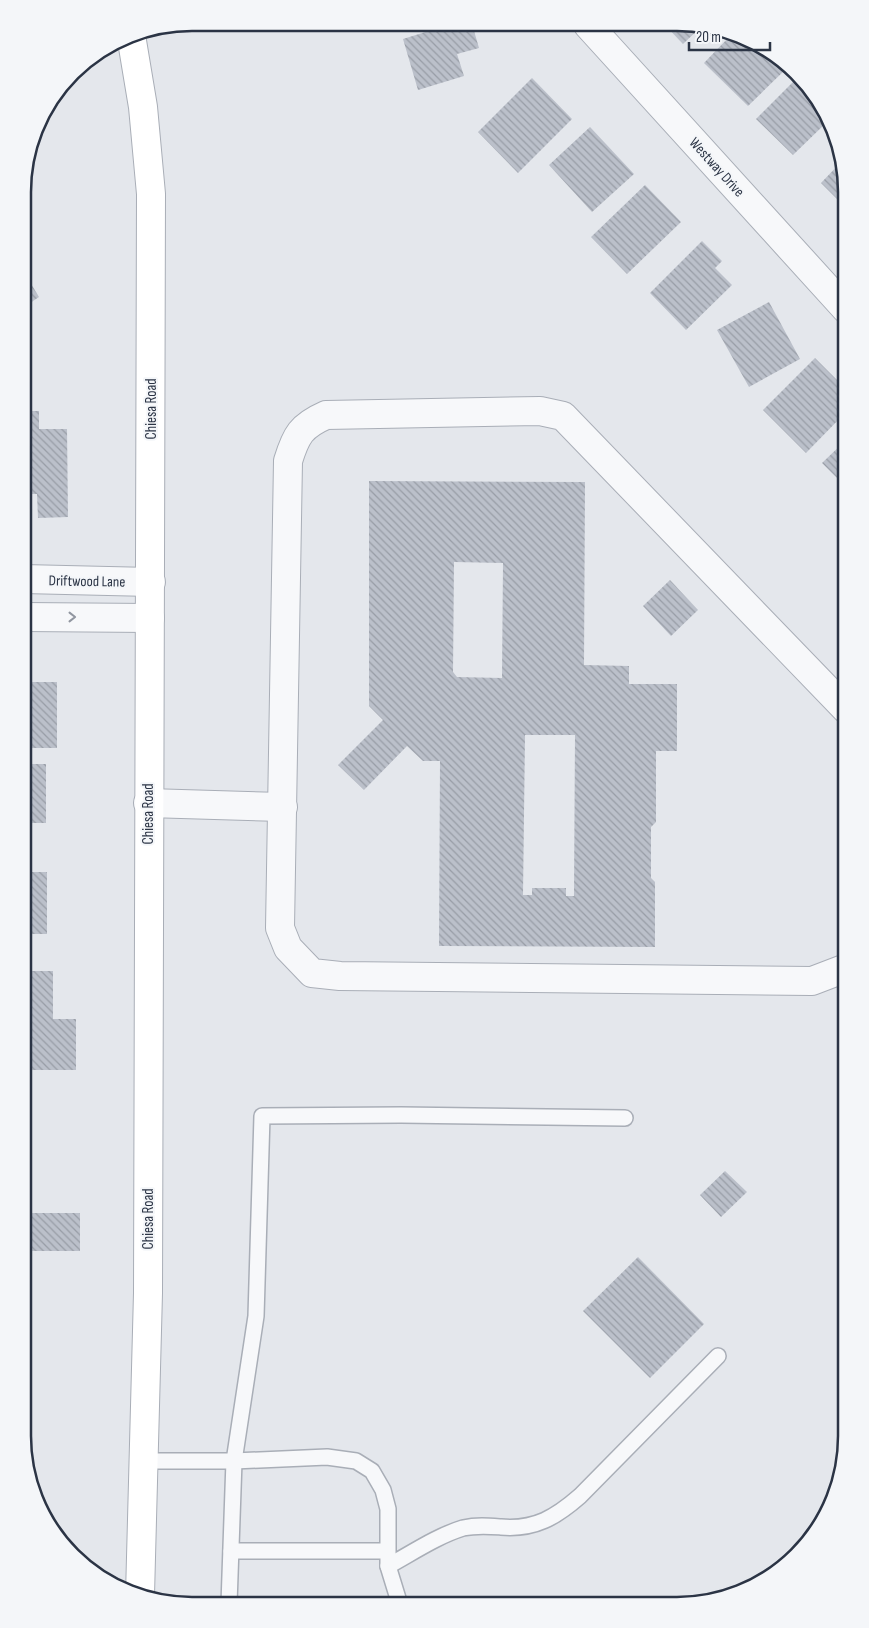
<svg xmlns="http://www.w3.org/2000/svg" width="869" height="1628" font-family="'Sofia Sans Condensed',sans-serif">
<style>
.building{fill:url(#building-back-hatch);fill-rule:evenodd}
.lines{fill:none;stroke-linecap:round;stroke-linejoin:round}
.lane-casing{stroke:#a9aeb7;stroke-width:18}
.street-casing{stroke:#a9aeb7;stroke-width:30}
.secondary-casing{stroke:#a9aeb7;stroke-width:30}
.lane{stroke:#f7f8fa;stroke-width:15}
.street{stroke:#f7f8fa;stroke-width:28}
.secondary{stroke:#fff;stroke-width:28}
.oneway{stroke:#9196a0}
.labels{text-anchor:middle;stroke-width:4;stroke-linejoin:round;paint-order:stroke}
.street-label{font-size:15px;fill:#2b3445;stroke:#f4f6f9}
.rim{fill:none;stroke:#2b3445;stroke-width:2.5}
</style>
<defs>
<pattern id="building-back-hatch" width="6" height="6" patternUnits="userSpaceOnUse" patternTransform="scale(1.25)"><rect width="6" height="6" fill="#bbc0ca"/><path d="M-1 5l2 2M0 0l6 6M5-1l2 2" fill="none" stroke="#989da6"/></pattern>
</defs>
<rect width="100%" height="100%" fill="#e4e7ec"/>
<!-- building -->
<g class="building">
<path d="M451,24H472L479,48L457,54L464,76L418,90L403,39Z"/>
<path d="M665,25L702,26L683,44Z"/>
<path d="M730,36L779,60L787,68L748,106L704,63Z"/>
<path d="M532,78L572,119L518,173L478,132Z"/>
<path d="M797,78L827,122L793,155L756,119Z"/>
<path d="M590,127L634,174L592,212L549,165Z"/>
<path d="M841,162L846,193V208L821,183Z"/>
<path d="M645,185L681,222L627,274L591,237Z"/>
<path d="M702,241L722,261L715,268L732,285L686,330L650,293Z"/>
<path d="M24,272L39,297L24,307Z"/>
<path d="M769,302L800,359L749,387L717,330Z"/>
<path d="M815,358L846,389V412L806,453L763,410Z"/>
<path d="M24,411H39V429H67L68,517L38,518L37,494H24Z"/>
<path d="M846,440V487L822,463Z"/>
<path d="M369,481L585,482L584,665L629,666V684H677V751H656V822L651,827V878L655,882V947L439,946L440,761H423L407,746L364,790L338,765L383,720L369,706ZM454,562L503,563L502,678L457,677L453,672ZM525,735H575L574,896H566V888H532V895H523Z"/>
<path d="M670,580L698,610L671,636L643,606Z"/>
<rect x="23" y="682" width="34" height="66"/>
<rect x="23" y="764" width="23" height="59"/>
<rect x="23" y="872" width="24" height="62"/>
<path d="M23,971H53V1019H76V1070H23Z"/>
<path d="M725,1171L747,1192L721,1217L700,1195Z"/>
<rect x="25" y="1213" width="55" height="38"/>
<path d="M638,1257L704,1324L650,1378L583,1311Z"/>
</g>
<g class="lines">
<defs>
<g id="lane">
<path d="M143,1461H234L327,1457L356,1461L372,1471L383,1490L388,1509V1566L400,1605"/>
<path d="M231,1551H387"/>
<path d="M388,1566C412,1553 437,1536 463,1528C477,1525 488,1526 501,1527C535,1530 556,1517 580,1496L718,1356"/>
<path d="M229,1604L234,1461L256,1316L262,1116L401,1115L625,1118"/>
</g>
<g id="street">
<path d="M588,25L846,309"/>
<path d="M23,579L151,582"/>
<path d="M23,617L150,618"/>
<path d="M148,803L283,807"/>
<path d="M846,968L812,981L340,976L312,973L288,948L280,928L288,461C296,435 301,426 326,415L540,411L563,416L846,709"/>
</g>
<path id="secondary" d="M131,35L143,107L151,194L148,1293L140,1595"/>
</defs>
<!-- lane casing -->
<use href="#lane" class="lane-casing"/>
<!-- street casing -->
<use href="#street" class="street-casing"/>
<!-- secondary casing -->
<use href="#secondary" class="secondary-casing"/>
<!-- lane -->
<use href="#lane" class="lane"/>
<!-- street -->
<use href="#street" class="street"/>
<!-- secondary -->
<use href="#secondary" class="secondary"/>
</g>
<!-- one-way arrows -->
<defs><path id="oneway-chevron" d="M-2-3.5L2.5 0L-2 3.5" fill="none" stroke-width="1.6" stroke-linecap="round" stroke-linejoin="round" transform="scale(1.25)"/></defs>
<use class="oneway" href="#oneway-chevron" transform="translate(72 617)"/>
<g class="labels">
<!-- street labels -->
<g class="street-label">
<text transform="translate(717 167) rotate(48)" y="5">Westway Drive</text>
<text transform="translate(151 409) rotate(-90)" y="5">Chiesa Road</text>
<text transform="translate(87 581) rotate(1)" y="5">Driftwood Lane</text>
<text transform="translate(148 814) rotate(-90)" y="5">Chiesa Road</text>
<text transform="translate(148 1219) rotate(-90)" y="5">Chiesa Road</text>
</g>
</g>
<!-- crop -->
<path d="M0 0H869V1628H0ZM192 31H677A161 161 0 0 1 838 192V1436A161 161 0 0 1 677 1597H192A161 161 0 0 1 31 1436V192A161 161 0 0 1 192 31Z" fill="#f4f6f9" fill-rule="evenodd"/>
<path class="rim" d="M192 31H677A161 161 0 0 1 838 192V1436A161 161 0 0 1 677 1597H192A161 161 0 0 1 31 1436V192A161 161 0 0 1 192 31Z"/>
<!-- scale -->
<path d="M689 42v8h81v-8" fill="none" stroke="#2b3445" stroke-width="2.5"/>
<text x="696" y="42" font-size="15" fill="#2b3445" stroke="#f4f6f9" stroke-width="4" paint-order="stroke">20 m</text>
</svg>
